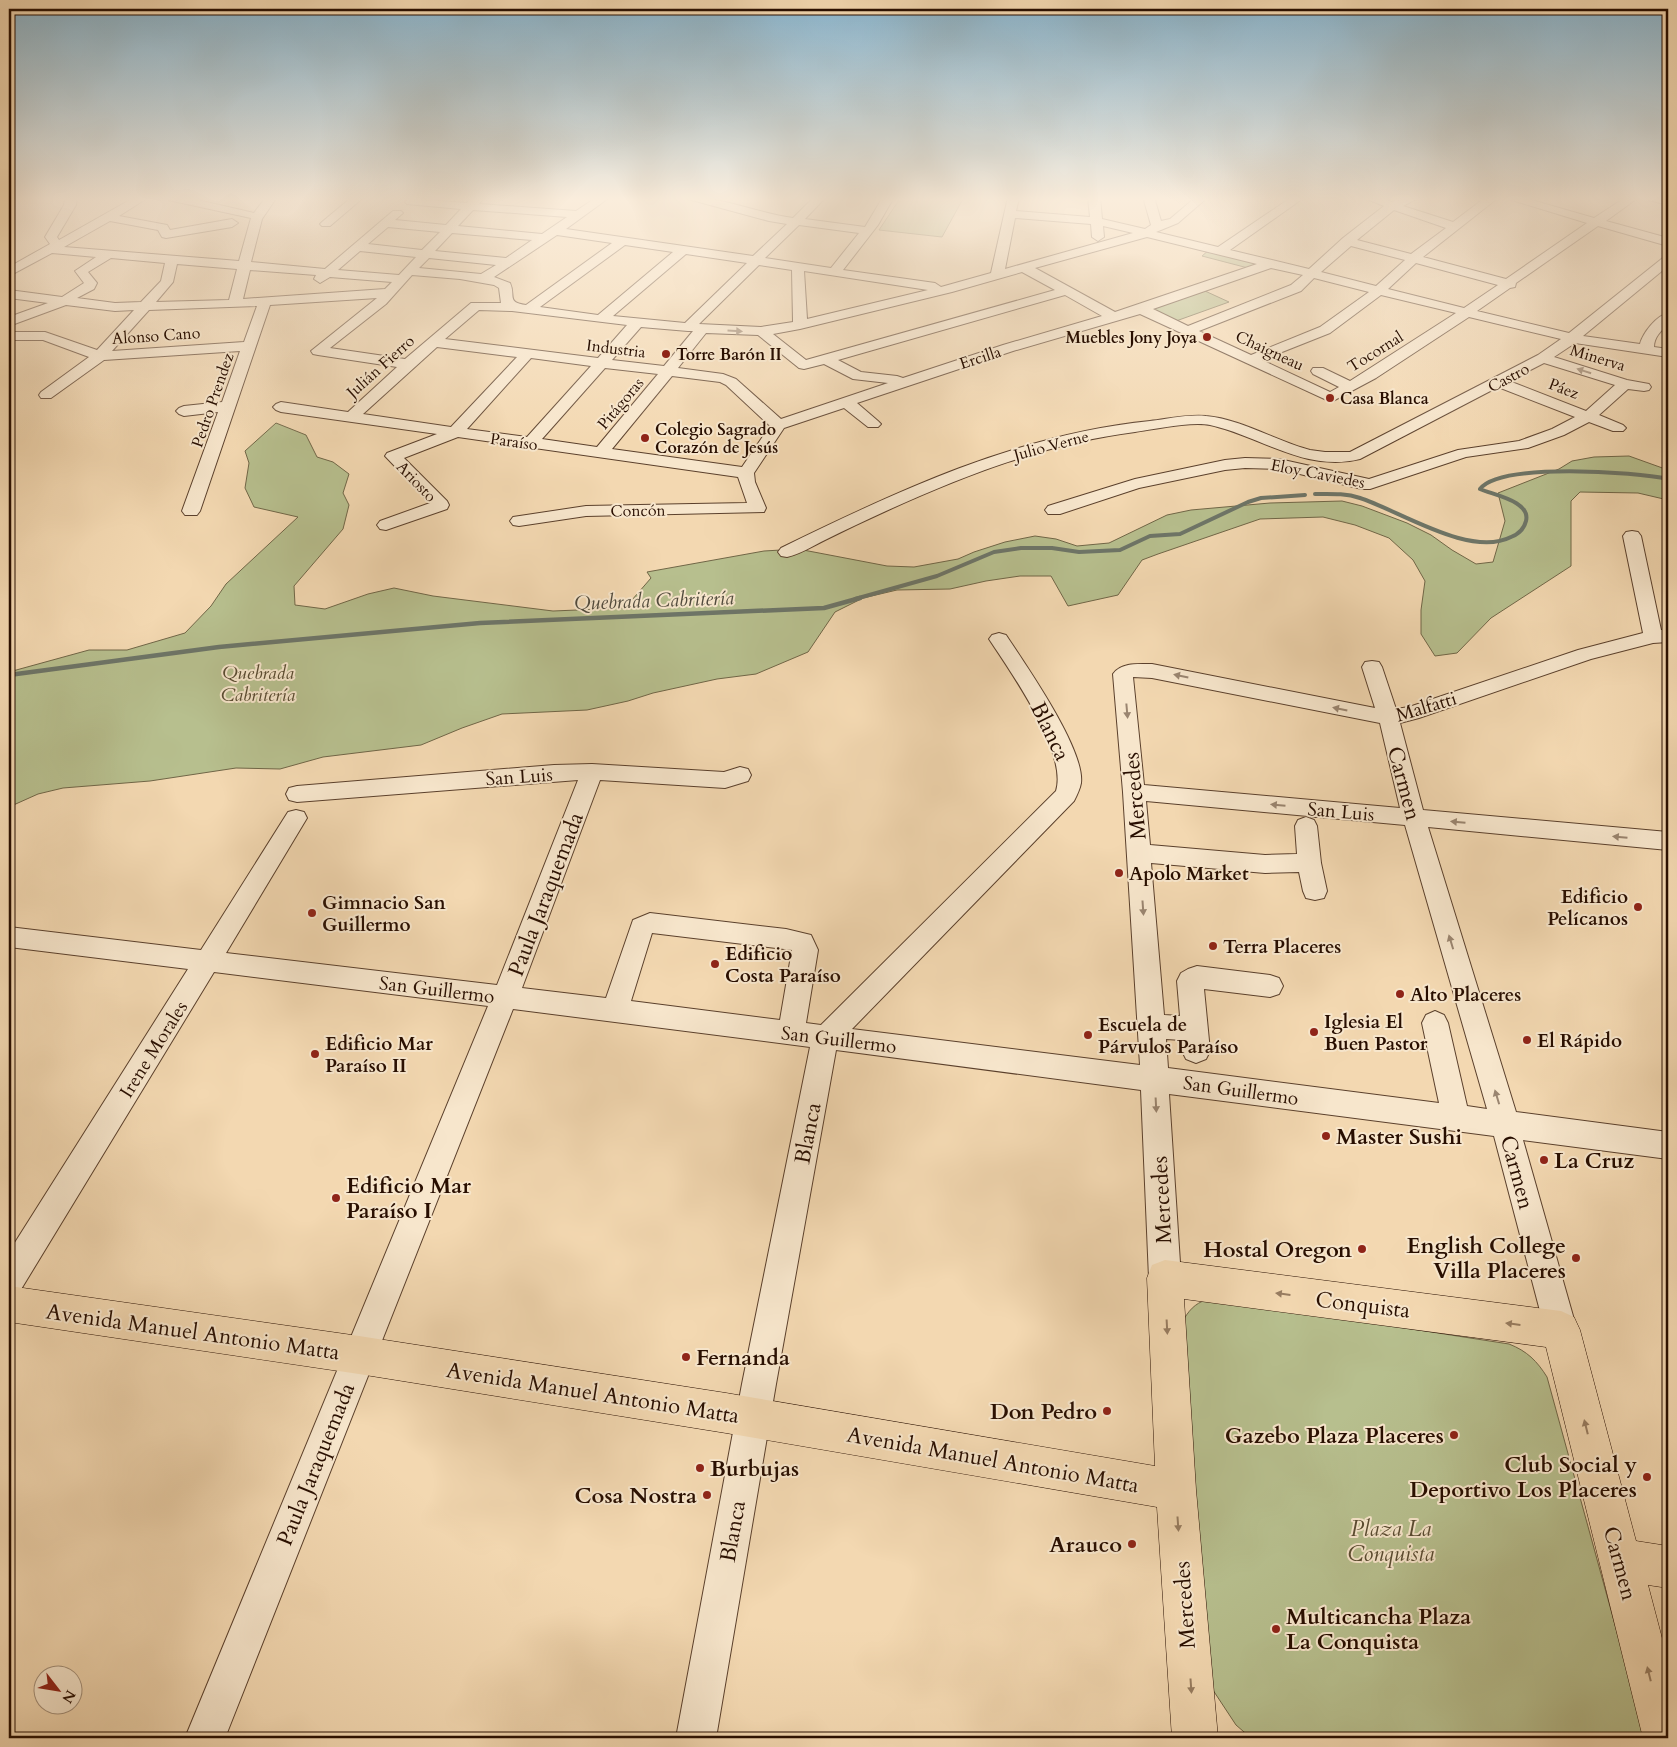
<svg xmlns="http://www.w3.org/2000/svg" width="1677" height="1747" font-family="Cardo,serif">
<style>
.green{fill:#b7bf8e;stroke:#706647}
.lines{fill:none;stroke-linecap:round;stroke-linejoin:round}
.stream-far1{stroke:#6d7568;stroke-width:4}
.stream{stroke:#6d7568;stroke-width:4.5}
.minor-casing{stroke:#5b402c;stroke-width:2}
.major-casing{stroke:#280e00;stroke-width:1}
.minor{fill:#f7e6cc;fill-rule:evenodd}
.major{fill:#f3d8b1;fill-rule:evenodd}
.oneway{fill:#9a8570}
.oneway2{fill:#987d61}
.poi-dot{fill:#8f2418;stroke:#f7e6cc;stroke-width:2}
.labels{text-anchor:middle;stroke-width:4;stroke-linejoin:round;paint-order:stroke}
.far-street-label{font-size:16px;fill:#280e00;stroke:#f7e6cc}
.far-poi-label{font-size:16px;font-weight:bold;fill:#280e00;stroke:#f7e6cc;text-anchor:start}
.park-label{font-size:19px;font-style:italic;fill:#5a4c32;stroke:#f7e6cc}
.street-label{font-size:19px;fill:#280e00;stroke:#f7e6cc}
.poi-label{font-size:19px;font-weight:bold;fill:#280e00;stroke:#f7e6cc;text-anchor:start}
.water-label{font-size:20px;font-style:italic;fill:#504a3d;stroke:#f7e6cc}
.near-street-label{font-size:22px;fill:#280e00;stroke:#f7e6cc}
.near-poi-label{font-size:22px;font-weight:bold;fill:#280e00;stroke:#f7e6cc;text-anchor:end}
.near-park-label{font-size:22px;font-style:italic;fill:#5a4c32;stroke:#f7e6cc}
</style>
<rect width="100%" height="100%" fill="#f3d8b1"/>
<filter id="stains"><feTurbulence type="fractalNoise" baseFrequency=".004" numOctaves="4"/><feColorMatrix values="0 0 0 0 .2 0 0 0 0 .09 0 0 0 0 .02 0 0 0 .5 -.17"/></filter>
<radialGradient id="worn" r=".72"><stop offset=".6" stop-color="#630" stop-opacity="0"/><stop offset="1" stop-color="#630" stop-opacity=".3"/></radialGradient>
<!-- green -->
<g class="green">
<path d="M901,197H964L942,237L879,230Z"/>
<path d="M1209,250L1260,264L1248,268L1202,256Z"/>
<path d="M1205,291L1229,302L1176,321L1152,309Z"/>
<path d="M276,423L306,435L317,457L333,462L349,474L343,493L349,505L343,529L294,586L295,605L325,609L368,594L394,588L433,596L553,611L625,608L651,578L647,572L764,551L798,549L887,566L914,567L958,559L974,552L1005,542L1035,536L1056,539L1077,546L1109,543L1167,515L1191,510L1270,503L1342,501L1362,506L1407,523L1431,535L1452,550L1476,564L1493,562L1505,521L1498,493L1559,469L1572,461L1594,457L1629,456L1668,470V500L1638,493L1580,492L1571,501V566L1491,618L1457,653L1435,656L1421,634V610L1425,581L1413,560L1389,538L1355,525L1323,517L1260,519L1158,554L1142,560L1118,595L1068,606L1051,576H1020L986,581L950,589L897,590L863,598L835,612L808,652L756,674L717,679L653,693L628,701L587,710L502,714L462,728L421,745L323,757L280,769L236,768L150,781L63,788L38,794L9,807V672L89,650H127L185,633L211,606L226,584L298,517L254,507L245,488L249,463L245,451Z"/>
<path d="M1211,1298L1509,1344C1527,1351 1537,1361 1547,1377L1646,1738H1251L1236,1725L1207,1681L1184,1319C1191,1307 1198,1302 1211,1298Z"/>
</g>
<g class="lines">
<!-- stream-far1 -->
<g class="stream-far1">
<path d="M1315,494C1330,494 1345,493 1360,498C1400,511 1470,558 1511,537C1519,534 1524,529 1526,521C1531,501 1493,495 1480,489C1500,462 1636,472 1668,479"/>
<path d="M855,599L937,576L994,552L1021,548H1052L1079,552L1120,550L1150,536L1180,534L1248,502L1261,498L1305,495"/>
</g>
<!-- stream -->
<path class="stream" d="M9,675L219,647L480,623L824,608L860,598"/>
<defs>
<g id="minor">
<path d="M65,197H77L76,205L57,237L59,240L135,197H149L119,216L167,225L170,230L232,219L238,223L232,227L166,238L162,237L158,230L110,221L64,247L239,261L251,218L168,200L163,197H185L254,213L266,197H277L262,219L251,262L325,269L393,211H401L403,213L395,220L446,225L461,209L407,204L405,202L407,200L411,199L467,203L472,197H484L479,204L576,211L597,197H610L566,229L753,256L787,224L769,221L688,199L687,197C723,197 757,213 793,218L814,197H826L805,219L865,227L883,197H894L878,225L843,270L935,283L941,287L991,273L1008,197L1019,198L1016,211L1090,217L1088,197H1100L1102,219L1145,229L1151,225L1143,197H1154L1161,221L1170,219L1196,197H1208L1178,223L1156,232L1218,247L1292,197H1305L1230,250L1309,269L1343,238L1384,206L1362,197H1379L1392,202L1404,197H1420L1403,206L1453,222L1486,197H1499L1423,257L1506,279L1587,223L1502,197H1521L1594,218L1626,197H1639L1606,221L1668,238V246L1598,226L1516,283L1515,287L1510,288L1477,311L1569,333L1664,257L1668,256V266L1583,336L1640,344C1643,333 1656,316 1668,313V324C1661,331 1654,337 1654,347L1668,349V357L1575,343L1554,357L1627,380L1649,384L1651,387L1649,390L1644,391L1628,389L1599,415L1623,425L1626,428L1623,431H1613L1589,422L1564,435L1528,448L1466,457L1370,489H1362L1279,469L1245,468L1225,470L1139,488L1060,514H1048L1045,510L1048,506L1135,479L1225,460L1245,458L1279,459L1369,479L1458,450L1519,441L1552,429L1575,417L1498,387L1360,459C1306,473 1260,436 1210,425C1192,421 1155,429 1135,432C1048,443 965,475 886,511C866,520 845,530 825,540C813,546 800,554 787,557L781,556L778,552L781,548C897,491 1019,434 1150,421C1168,419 1188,414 1206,416C1241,419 1276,441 1310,450L1325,452H1350L1538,355L1561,339L1469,317L1376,378L1331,402L1140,314L1013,351L857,403L878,421L881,424L878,427H868L844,408L784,428L754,473L755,482L766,508L764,512L586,516L519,526L513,525L510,521L513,517L586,506L747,503L738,477L458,437L404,458L447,501L449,505L447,509L386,530L380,529L377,525L380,521L430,503L385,456L387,453L437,434L281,412L276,410L273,407L276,404L281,402L348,412L397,367L318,355L313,354L311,351L377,298L270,305L200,511L197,515H185L182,511L218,412L184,416L179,414L176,411L179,408L184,406L222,402L240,351L104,360L51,398H41L39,395L41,392L89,357L43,340H9V332H45L97,350L134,310L115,311L66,305L9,326V317L48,303L9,298V290L62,297L84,283L75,271L96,257L52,253L9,276V267L50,244L45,237L64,205ZM473,210L567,217L542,234L458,226ZM1394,210L1446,228L1411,254L1357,240ZM1015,218L1091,224L1092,237L1098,241L1104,237L1103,226L1133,233L1005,269ZM799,225L859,233L831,268L765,258ZM388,227L440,232L422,250L368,244ZM452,233L532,240L506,258L435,251ZM557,235L612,243L526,305C506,302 516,296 510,283L494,277ZM1147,237L1257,264L1115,312L1035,268ZM625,245L673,252L598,315L540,307ZM1351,246L1405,260L1376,286L1321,272ZM360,251L416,257L399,275L338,270ZM686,254L747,263L685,323L613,316ZM111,258L165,263L161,281L141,302L115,303L77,298L94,289L97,283L88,272ZM429,258L496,265L481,274L419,268ZM1416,263L1498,285L1464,308L1388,289ZM177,264L237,269L229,300L156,302L173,282ZM759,265L792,270L793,322L761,327L699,324ZM1271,268L1303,275L1291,285L1188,326L1153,309ZM250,270L316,275L314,279L320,283L330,277L392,282L385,289L243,299ZM804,271L928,290L807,319ZM1022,272L1055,290L806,360L773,334L800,329L952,292ZM412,275L460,279L494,285L499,288L501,303H471L405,359L330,348L386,304ZM1314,278L1369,292L1320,327L1251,355L1199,331L1301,291ZM1065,295L1102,316L1003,345L903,378L897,376L861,372L838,360ZM1381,295L1456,313L1350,381L1323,368H1313L1311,371L1313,374L1339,387L1330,392L1262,360L1330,333ZM257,306L244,342L112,351L149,310ZM479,310L512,311L627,325L598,358L445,339ZM641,327L688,331H693L664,366L612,360ZM706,333L758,335L799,368L804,369L824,364L853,379L888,383L781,419L736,379L723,374L678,368ZM437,347L517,357L451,427L363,414ZM531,358L591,366L527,437L467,429ZM1544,363L1615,385L1586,411L1509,381ZM605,368L658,374L597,447L542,439ZM672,376L720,382L726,385L770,426L742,467L612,449Z"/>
<path d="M352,197H364L330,226H322L320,224L322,222Z"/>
<path d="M1644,197L1668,199V205L1645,199Z"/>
<path d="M1632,531L1638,532L1641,536L1661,630H1668V642L1653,643L1591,659L1419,718L1400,723L1423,810L1668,832V850L1428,827L1516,1112L1668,1132V1159L1523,1140L1577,1330L1572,1341L1561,1346L1550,1341L1545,1330L1494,1136L1169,1094L1181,1278L1176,1289L1165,1294L1154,1289L1149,1278L1141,1090L836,1050L776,1384L716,1738H676L742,1384L810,1047L513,1009L225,1738H185L488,1006L214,972L20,1291L9,1296V1252L188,969L9,947V927L201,950L288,812L296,810L304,812L307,818L226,953L497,985L578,780L297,802L289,800L286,794L289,788L297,786L554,765L592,764L724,772L740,767L748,769L751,775L748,781L725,788L600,780L522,988L606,998L633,920L650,913L786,929L811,935L818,950L806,1023L821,1025L1056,791C1068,753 1011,672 989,639L992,635L999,633L1006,635C1025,664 1085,749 1081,783C1080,789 1077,795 1074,801L852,1029L1140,1065L1123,792L1113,674C1121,662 1139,664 1152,664L1375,708L1362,667L1365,662L1372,661L1379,662L1382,667L1396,709L1409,707L1578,650L1643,633L1623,536L1626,532ZM1133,677L1152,678L1380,723L1400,808L1144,785ZM1146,801L1405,825L1487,1109L1467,1106L1448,1023L1444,1015L1435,1011L1426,1015L1422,1023L1439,1103L1168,1068L1166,1039L1182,1040V1051L1186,1059L1196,1063L1206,1059L1210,1051L1204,989L1270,997L1279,994L1283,986L1279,978L1270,975L1197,966L1188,969L1181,973L1177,981L1180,1016L1164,1015L1151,863L1265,873L1299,872L1303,891L1306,898L1315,900L1324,898L1327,891L1321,863L1317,826L1314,820L1306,817L1298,820L1295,826L1297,854L1265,855L1150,845ZM652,933L792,950L780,1020L631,1001Z"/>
</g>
<path id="major" d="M1165,1260L1561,1311L1574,1317L1580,1330L1636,1541L1668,1546V1588L1648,1585L1668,1661V1738H1643L1546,1347L1184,1299L1196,1490L1218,1738H1172L1157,1507L726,1433L359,1374L9,1322V1286L359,1336L726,1393L1155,1466L1147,1278L1152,1265Z"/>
</defs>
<!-- minor casing -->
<use href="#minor" class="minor-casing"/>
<!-- major casing -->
<use href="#major" class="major-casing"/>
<!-- minor -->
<use href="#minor" class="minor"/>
<!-- major -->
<use href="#major" class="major"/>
</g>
<!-- one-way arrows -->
<defs><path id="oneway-solid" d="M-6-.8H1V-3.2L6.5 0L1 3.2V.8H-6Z" transform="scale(1.25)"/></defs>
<g class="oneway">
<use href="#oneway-solid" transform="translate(735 331) rotate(3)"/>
<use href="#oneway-solid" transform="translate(1584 371) rotate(-162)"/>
<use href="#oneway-solid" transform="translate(1181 676) rotate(-168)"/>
<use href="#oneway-solid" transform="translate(1340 709) rotate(-168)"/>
<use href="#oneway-solid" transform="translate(1127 711) rotate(85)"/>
<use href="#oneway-solid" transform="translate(1278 805) rotate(-175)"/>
<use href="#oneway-solid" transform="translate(1458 822) rotate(-175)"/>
<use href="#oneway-solid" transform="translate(1620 837) rotate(-175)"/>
<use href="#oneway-solid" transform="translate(1143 908) rotate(86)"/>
<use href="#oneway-solid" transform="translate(1451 942) rotate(-107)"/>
<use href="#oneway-solid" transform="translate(1497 1097) rotate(-107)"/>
<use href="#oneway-solid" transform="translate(1156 1105) rotate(87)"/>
</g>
<g class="oneway2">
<use href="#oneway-solid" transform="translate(1283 1294) rotate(-173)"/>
<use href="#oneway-solid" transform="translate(1513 1324) rotate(-173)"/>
<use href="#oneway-solid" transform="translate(1167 1327) rotate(87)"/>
<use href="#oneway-solid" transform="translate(1586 1427) rotate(-104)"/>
<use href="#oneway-solid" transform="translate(1178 1524) rotate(86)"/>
<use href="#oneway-solid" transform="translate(1649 1674) rotate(-104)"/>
<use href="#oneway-solid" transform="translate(1191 1686) rotate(86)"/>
</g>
<!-- sky -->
<linearGradient id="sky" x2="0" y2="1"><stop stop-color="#89b6d0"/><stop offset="0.45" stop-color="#faeddc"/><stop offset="1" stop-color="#faeddc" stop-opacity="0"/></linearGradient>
<rect width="1677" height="442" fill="url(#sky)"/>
<!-- markers -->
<g class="poi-dot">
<circle cx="1207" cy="337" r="5"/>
<circle cx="666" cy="354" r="5"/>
<circle cx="1330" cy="398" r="5"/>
<circle cx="645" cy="438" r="5"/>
<circle cx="1119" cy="873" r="5"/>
<circle cx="1638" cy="907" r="5"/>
<circle cx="312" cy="913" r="5"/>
<circle cx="1213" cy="946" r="5"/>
<circle cx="715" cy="964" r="5"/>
<circle cx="1400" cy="994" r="5"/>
<circle cx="1314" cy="1032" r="5"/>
<circle cx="1088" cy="1035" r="5"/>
<circle cx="1527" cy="1040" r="5"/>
<circle cx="315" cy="1054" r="5"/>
<circle cx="1326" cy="1136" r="5"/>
<circle cx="1544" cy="1160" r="5"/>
<circle cx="336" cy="1198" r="5"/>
<circle cx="1362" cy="1249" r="5"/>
<circle cx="1576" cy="1258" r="5"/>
<circle cx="686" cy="1357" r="5"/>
<circle cx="1107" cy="1411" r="5"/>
<circle cx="1454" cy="1435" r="5"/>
<circle cx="700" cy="1468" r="5"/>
<circle cx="1647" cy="1477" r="5"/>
<circle cx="707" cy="1495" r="5"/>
<circle cx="1132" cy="1544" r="5"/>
<circle cx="1276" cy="1629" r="5"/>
</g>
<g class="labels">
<!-- far-street labels -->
<g class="far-street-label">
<text transform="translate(156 335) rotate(-4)" y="6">Alonso Cano</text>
<text transform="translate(616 348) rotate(7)" y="6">Industria</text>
<text transform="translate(1270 350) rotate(25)" y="6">Chaigneau</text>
<text transform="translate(1375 351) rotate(-32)" y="6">Tocornal</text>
<text transform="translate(980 357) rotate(-18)" y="6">Ercilla</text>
<text transform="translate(1598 357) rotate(17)" y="6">Minerva</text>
<text transform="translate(380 366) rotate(-42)" y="6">Julián Fierro</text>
<text transform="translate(1508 377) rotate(-28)" y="6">Castro</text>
<text transform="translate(1564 388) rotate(21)" y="6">Páez</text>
<text transform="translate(212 400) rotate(-71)" y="6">Pedro Prendez</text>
<text transform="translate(620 403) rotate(-50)" y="6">Pitágoras</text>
<text transform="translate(514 441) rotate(8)" y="6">Paraíso</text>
<text transform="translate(1051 445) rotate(-15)" y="6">Julio Verne</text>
<text transform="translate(1318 473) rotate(11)" y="6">Eloy Caviedes</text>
<text transform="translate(417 481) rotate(46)" y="6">Ariosto</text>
<text transform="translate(638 510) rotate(-1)" y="6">Concón</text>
</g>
<!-- far-poi labels -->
<g class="far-poi-label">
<text x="1197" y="343" text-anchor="end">Muebles Jony Joya</text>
<text x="676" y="360">Torre Barón II</text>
<text x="1340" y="404">Casa Blanca</text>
<text x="655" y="435">Colegio Sagrado<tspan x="655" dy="18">Corazón de Jesús</tspan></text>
</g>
<!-- park labels -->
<g class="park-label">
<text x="258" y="679">Quebrada<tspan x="258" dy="22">Cabritería</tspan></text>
</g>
<!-- street labels -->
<g class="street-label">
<text transform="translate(1426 706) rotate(-17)" y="7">Malfatti</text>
<text transform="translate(519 776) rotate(-4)" y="7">San Luis</text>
<text transform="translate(1341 811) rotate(5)" y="7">San Luis</text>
<text transform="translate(437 989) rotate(7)" y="7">San Guillermo</text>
<text transform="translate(839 1039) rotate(7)" y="7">San Guillermo</text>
<text transform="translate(153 1049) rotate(-58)" y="7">Irene Morales</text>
<text transform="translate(1241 1090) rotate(8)" y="7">San Guillermo</text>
</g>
<!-- poi labels -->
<g class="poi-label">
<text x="1129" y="880">Apolo Market</text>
<text x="1628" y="903" text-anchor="end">Edificio<tspan x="1628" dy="22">Pelícanos</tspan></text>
<text x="322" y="909">Gimnacio San<tspan x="322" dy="22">Guillermo</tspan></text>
<text x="1223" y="953">Terra Placeres</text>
<text x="725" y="960">Edificio<tspan x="725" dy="22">Costa Paraíso</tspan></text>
<text x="1410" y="1001">Alto Placeres</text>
<text x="1324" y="1028">Iglesia El<tspan x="1324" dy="22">Buen Pastor</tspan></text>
<text x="1098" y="1031">Escuela de<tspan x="1098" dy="22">Párvulos Paraíso</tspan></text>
<text x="1537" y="1047">El Rápido</text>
<text x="325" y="1050">Edificio Mar<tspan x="325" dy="22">Paraíso II</tspan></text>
</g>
<!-- water labels -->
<g class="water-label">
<text transform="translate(654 600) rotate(-2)" y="7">Quebrada Cabritería</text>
</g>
<!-- near-street labels -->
<g class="near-street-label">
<text transform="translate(1051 731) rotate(64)" y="8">Blanca</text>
<text transform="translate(1405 783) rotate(75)" y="8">Carmen</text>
<text transform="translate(1134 796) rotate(-95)" y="8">Mercedes</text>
<text transform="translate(545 894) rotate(-69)" y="8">Paula Jaraquemada</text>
<text transform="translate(807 1133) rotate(-79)" y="8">Blanca</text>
<text transform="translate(1518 1172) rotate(75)" y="8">Carmen</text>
<text transform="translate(1161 1200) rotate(-93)" y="8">Mercedes</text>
<text transform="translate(1363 1304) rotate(7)" y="8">Conquista</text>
<text transform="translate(193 1331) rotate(8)" y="8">Avenida Manuel Antonio Matta</text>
<text transform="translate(593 1392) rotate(9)" y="8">Avenida Manuel Antonio Matta</text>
<text transform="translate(993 1459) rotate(10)" y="8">Avenida Manuel Antonio Matta</text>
<text transform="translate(315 1464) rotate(-68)" y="8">Paula Jaraquemada</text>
<text transform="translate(732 1531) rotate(-80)" y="8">Blanca</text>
<text transform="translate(1621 1563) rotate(75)" y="8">Carmen</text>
<text transform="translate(1184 1605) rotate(-94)" y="8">Mercedes</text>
</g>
<!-- near-poi labels -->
<g class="near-poi-label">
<text x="1336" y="1144" text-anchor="start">Master Sushi</text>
<text x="1554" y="1168" text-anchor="start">La Cruz</text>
<text x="346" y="1193" text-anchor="start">Edificio Mar<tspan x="346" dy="25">Paraíso I</tspan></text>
<text x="1566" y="1253">English College<tspan x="1566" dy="25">Villa Placeres</tspan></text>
<text x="1352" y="1257">Hostal Oregon</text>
<text x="696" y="1365" text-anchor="start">Fernanda</text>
<text x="1097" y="1419">Don Pedro</text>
<text x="1444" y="1443">Gazebo Plaza Placeres</text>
<text x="1637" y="1472">Club Social y<tspan x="1637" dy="25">Deportivo Los Placeres</tspan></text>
<text x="710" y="1476" text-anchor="start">Burbujas</text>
<text x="697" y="1503">Cosa Nostra</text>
<text x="1122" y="1552">Arauco</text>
<text x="1286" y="1624" text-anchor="start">Multicancha Plaza<tspan x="1286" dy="25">La Conquista</tspan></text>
</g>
<!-- near-park labels -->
<g class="near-park-label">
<text x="1391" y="1536">Plaza La<tspan x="1391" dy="25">Conquista</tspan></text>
</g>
</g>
<!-- margin -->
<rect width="1677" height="1747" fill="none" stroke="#f3d8b1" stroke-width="30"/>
<rect x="10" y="10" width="1657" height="1727" fill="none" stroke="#280e00" stroke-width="2.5"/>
<rect x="15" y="15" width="1647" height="1717" fill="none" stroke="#280e00"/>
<!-- north arrow -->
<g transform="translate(58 1690) rotate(121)"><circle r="24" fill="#f7e6cc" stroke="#a4907a"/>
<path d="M0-4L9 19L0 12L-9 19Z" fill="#8f2418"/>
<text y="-8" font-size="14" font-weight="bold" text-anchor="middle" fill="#280e00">N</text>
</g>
<rect width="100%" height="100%" filter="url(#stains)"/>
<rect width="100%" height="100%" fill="url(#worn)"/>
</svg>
